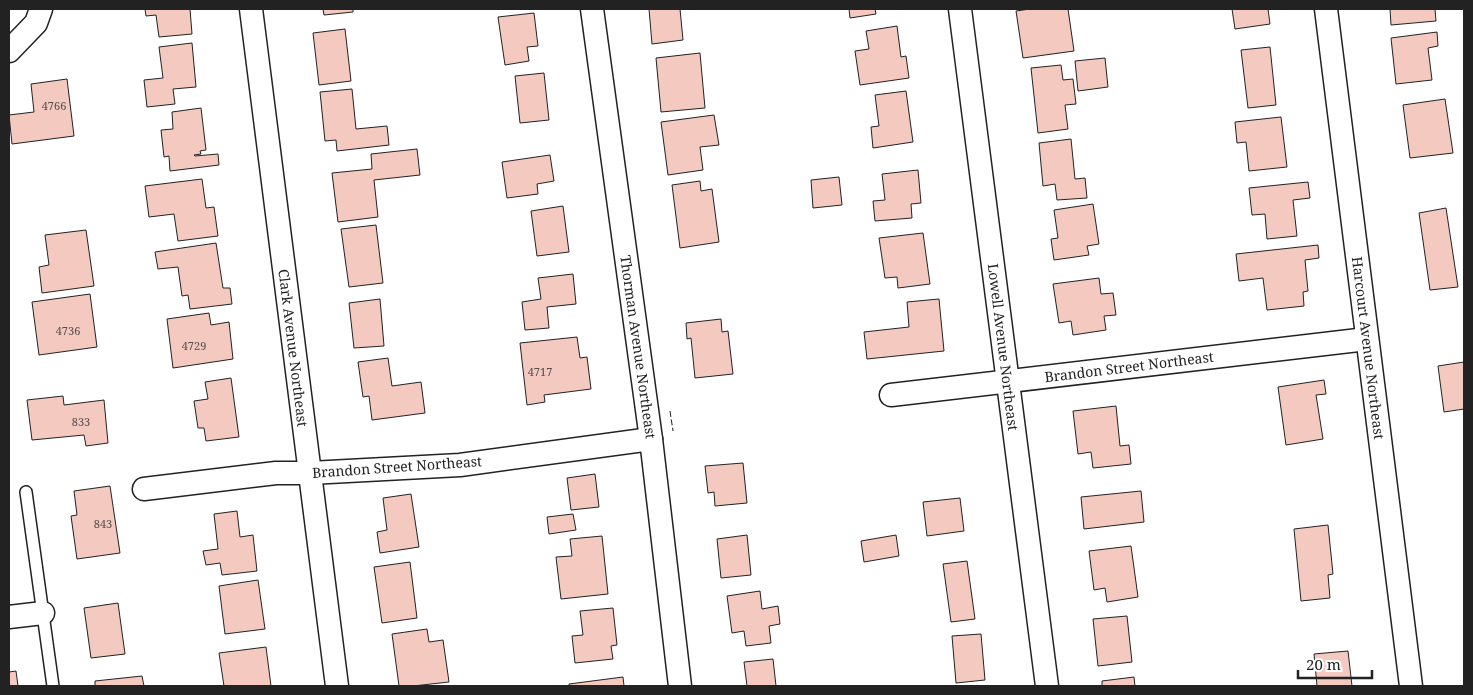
<svg xmlns="http://www.w3.org/2000/svg" width="1473" height="695" font-family="'Noto Serif',serif">
<style>
.building{fill:#f3c9c0;stroke:#222}
.lines{fill:none;stroke-linecap:round;stroke-linejoin:round}
.lane-casing{stroke:#222;stroke-width:14}
.street-casing{stroke:#222;stroke-width:25}
.lane{stroke:#fff;stroke-width:11}
.street{stroke:#fff;stroke-width:22}
.fence{stroke:#222;stroke-width:1;stroke-dasharray:6 2.5;stroke-linecap:butt}
.labels{text-anchor:middle;stroke-width:4;stroke-linejoin:round;paint-order:stroke}
.number-label{font-size:11px;fill:#564c4a}
.street-label{font-size:14px;fill:#222;stroke:#fff}
</style>
<rect width="100%" height="100%" fill="#fff"/>
<!-- building -->
<g class="building">
<path d="M145,9H190L192,34L159,37L156,15L146,16Z"/>
<path d="M323,9H353V12L324,15Z"/>
<path d="M649,9H680L683,40L652,44Z"/>
<path d="M849,9H875L876,14L850,18Z"/>
<path d="M1030,9H1068L1074,51L1023,58L1016,11Z"/>
<path d="M1232,9H1269H1268L1270,24L1235,29Z"/>
<path d="M1390,9H1435L1436,21L1391,25Z"/>
<path d="M534,13L538,46L527,47L529,61L505,65L498,17Z"/>
<path d="M897,26L901,57L906,56L909,78L860,85L855,51L869,49L866,31Z"/>
<path d="M345,29L351,81L319,85L313,33Z"/>
<path d="M1437,32L1438,46L1428,48L1432,80L1396,84L1391,38Z"/>
<path d="M192,43L196,87L173,89L175,104L147,107L144,80L163,78L159,47Z"/>
<path d="M1270,47L1276,105L1248,108L1241,50Z"/>
<path d="M700,53L705,108L661,112L656,58Z"/>
<path d="M1105,58L1108,87L1078,91L1075,61Z"/>
<path d="M1061,65L1063,80L1073,79L1076,104L1065,105L1068,129L1038,133L1031,68Z"/>
<path d="M544,73L549,120L520,123L515,76Z"/>
<path d="M67,79L74,136L12,144L9,115L34,112L31,84Z"/>
<path d="M352,89L356,129L387,126L389,145L337,151L336,140L325,141L320,92Z"/>
<path d="M906,91L913,142L873,148L871,127L879,126L875,95Z"/>
<path d="M1445,99L1453,153L1410,158L1403,105Z"/>
<path d="M201,108L206,150L200,151L201,154L194,155L195,156L218,154L219,165L170,171L169,156L164,157L161,130L173,129L172,112Z"/>
<path d="M714,115L719,145L700,147L703,170L668,175L661,122Z"/>
<path d="M1281,117L1287,167L1249,171L1246,142L1237,143L1235,122Z"/>
<path d="M1071,139L1075,179L1085,178L1087,198L1057,200L1055,184L1043,186L1039,143Z"/>
<path d="M417,149L420,175L374,180L378,217L338,222L332,173L372,169L371,154Z"/>
<path d="M550,155L554,181L537,184L538,194L507,198L502,162Z"/>
<path d="M918,170L921,203L911,204L912,218L875,221L873,201L885,200L882,174Z"/>
<path d="M839,177L842,205L813,208L811,180Z"/>
<path d="M202,179L206,208L214,207L218,236L178,241L174,214L149,217L145,186Z"/>
<path d="M700,181L701,191L712,189L719,242L680,248L672,185Z"/>
<path d="M1308,182L1310,198L1293,200L1297,236L1267,239L1265,214L1252,215L1249,188Z"/>
<path d="M1093,204L1099,244L1087,246L1089,255L1054,260L1051,239L1058,238L1054,210Z"/>
<path d="M563,206L569,252L537,256L531,211Z"/>
<path d="M1446,208L1458,287L1430,290L1419,213Z"/>
<path d="M376,225L383,283L349,287L341,229Z"/>
<path d="M86,230L94,286L42,293L39,267L49,265L45,235Z"/>
<path d="M923,233L930,284L898,288L897,277L885,278L879,238Z"/>
<path d="M216,243L223,288H230L232,304L190,309L188,295L182,296L178,267L158,269L155,252Z"/>
<path d="M1318,245L1319,258L1305,260L1308,291L1303,292L1304,306L1267,310L1263,278L1239,281L1236,254Z"/>
<path d="M573,274L576,304L547,307L549,328L525,330L522,302L541,299L538,278Z"/>
<path d="M1099,278L1101,294L1113,293L1116,315L1104,316L1106,330L1073,335L1071,321L1059,323L1053,284Z"/>
<path d="M90,294L97,347L39,355L32,302Z"/>
<path d="M380,299L384,346L354,348L349,303Z"/>
<path d="M939,299L944,351L867,359L864,332L909,327L907,302Z"/>
<path d="M209,313L211,325L229,322L233,359L173,368L167,319Z"/>
<path d="M721,319L722,332L728,331L733,374L695,378L691,338L687,339L686,323Z"/>
<path d="M577,337L580,358L587,357L591,389L544,395L545,402L527,405L520,343Z"/>
<path d="M388,358L392,386L421,382L425,413L372,420L369,396L363,397L358,362Z"/>
<path d="M1464,362V409L1444,412L1438,366Z"/>
<path d="M231,378L239,437L206,441L204,428H198L194,401L208,399L205,382Z"/>
<path d="M1324,380L1326,394L1316,395L1323,439L1286,445L1278,387Z"/>
<path d="M63,396L64,405L104,400L108,443L86,446L84,435L32,440L27,400Z"/>
<path d="M1116,406L1120,446L1129,445L1131,464L1093,468L1091,452L1078,454L1073,411Z"/>
<path d="M743,463L747,503L715,506L714,492L708,493L705,466Z"/>
<path d="M595,474L599,507L571,510L567,478Z"/>
<path d="M110,486L120,553L77,559L71,516L77,515L74,491Z"/>
<path d="M1141,491L1144,522L1084,529L1081,497Z"/>
<path d="M411,494L419,547L380,553L377,532L387,530L383,498Z"/>
<path d="M960,498L964,531L927,536L923,502Z"/>
<path d="M237,511L240,537L253,535L257,571L222,575L220,563L206,565L203,551L218,549L214,514Z"/>
<path d="M573,514L576,530L549,534L547,517Z"/>
<path d="M1328,525L1333,574L1328,575L1330,598L1301,601L1294,529Z"/>
<path d="M747,535L751,575L721,578L717,539Z"/>
<path d="M896,535L899,556L864,562L861,541Z"/>
<path d="M602,536L608,594L561,599L556,557L572,556L570,539Z"/>
<path d="M1131,546L1138,597L1107,602L1105,588L1094,590L1089,551Z"/>
<path d="M967,561L975,619L951,622L943,564Z"/>
<path d="M410,562L417,618L382,623L374,567Z"/>
<path d="M258,580L265,629L225,634L219,586Z"/>
<path d="M760,591L762,609L778,606L780,624L769,626L771,643L746,646L744,631L732,633L727,596Z"/>
<path d="M118,603L125,654L91,658L84,608Z"/>
<path d="M613,608L617,645L611,646L613,659L575,663L572,636L583,635L580,611Z"/>
<path d="M1127,616L1132,662L1098,666L1093,619Z"/>
<path d="M427,629L429,642L443,640L449,682L413,686H399L392,634Z"/>
<path d="M981,634L985,680L956,683L952,636Z"/>
<path d="M266,647L271,686H224L219,653Z"/>
<path d="M1348,651L1352,686H1317L1314,654Z"/>
<path d="M773,659L776,686H747L744,662Z"/>
<path d="M16,671L18,686H9V672Z"/>
<path d="M142,676L144,686H95V681Z"/>
<path d="M623,677L624,686H569V684Z"/>
<path d="M1134,677L1135,686H1102V681Z"/>
</g>
<g class="lines">
<defs>
<path id="lane" d="M26,492L53,686"/>
<g id="street">
<path d="M251,9L337,686"/>
<path d="M592,9L651,439L680,686"/>
<path d="M960,9L1047,686"/>
<path d="M1326,9L1411,686"/>
<path d="M9,51L36,23L41,9"/>
<path d="M891,395L1367,339"/>
<path d="M144,489L276,473H310L460,465L651,439"/>
<path d="M9,617L43,613"/>
</g>
</defs>
<!-- lane casing -->
<use href="#lane" class="lane-casing"/>
<!-- street casing -->
<use href="#street" class="street-casing"/>
<!-- lane -->
<use href="#lane" class="lane"/>
<!-- street -->
<use href="#street" class="street"/>
<!-- fence -->
<path class="fence" d="M670,411L673,431"/>
</g>
<g class="labels">
<!-- number labels -->
<g class="number-label">
<text x="54" y="110">4766</text>
<text x="68" y="335">4736</text>
<text x="194" y="350">4729</text>
<text x="540" y="376">4717</text>
<text x="81" y="426">833</text>
<text x="103" y="528">843</text>
</g>
<!-- street labels -->
<g class="street-label">
<text transform="translate(638 347) rotate(82)" y="5">Thorman Avenue Northeast</text>
<text transform="translate(1003 347) rotate(83)" y="5">Lowell Avenue Northeast</text>
<text transform="translate(293 348) rotate(83)" y="5">Clark Avenue Northeast</text>
<text transform="translate(1368 348) rotate(83)" y="5">Harcourt Avenue Northeast</text>
<text transform="translate(1129 367) rotate(-7)" y="5">Brandon Street Northeast</text>
<text transform="translate(397 467) rotate(-4)" y="5">Brandon Street Northeast</text>
</g>
</g>
<!-- border -->
<rect width="1473" height="695" fill="none" stroke="#222222" stroke-width="20"/>
<!-- scale -->
<path d="M1298 670v8h74v-8" fill="none" stroke="#222222" stroke-width="2.5"/>
<text x="1306" y="670" font-size="15" fill="#222222" stroke="#ffffff" stroke-width="4" paint-order="stroke">20 m</text>
</svg>
